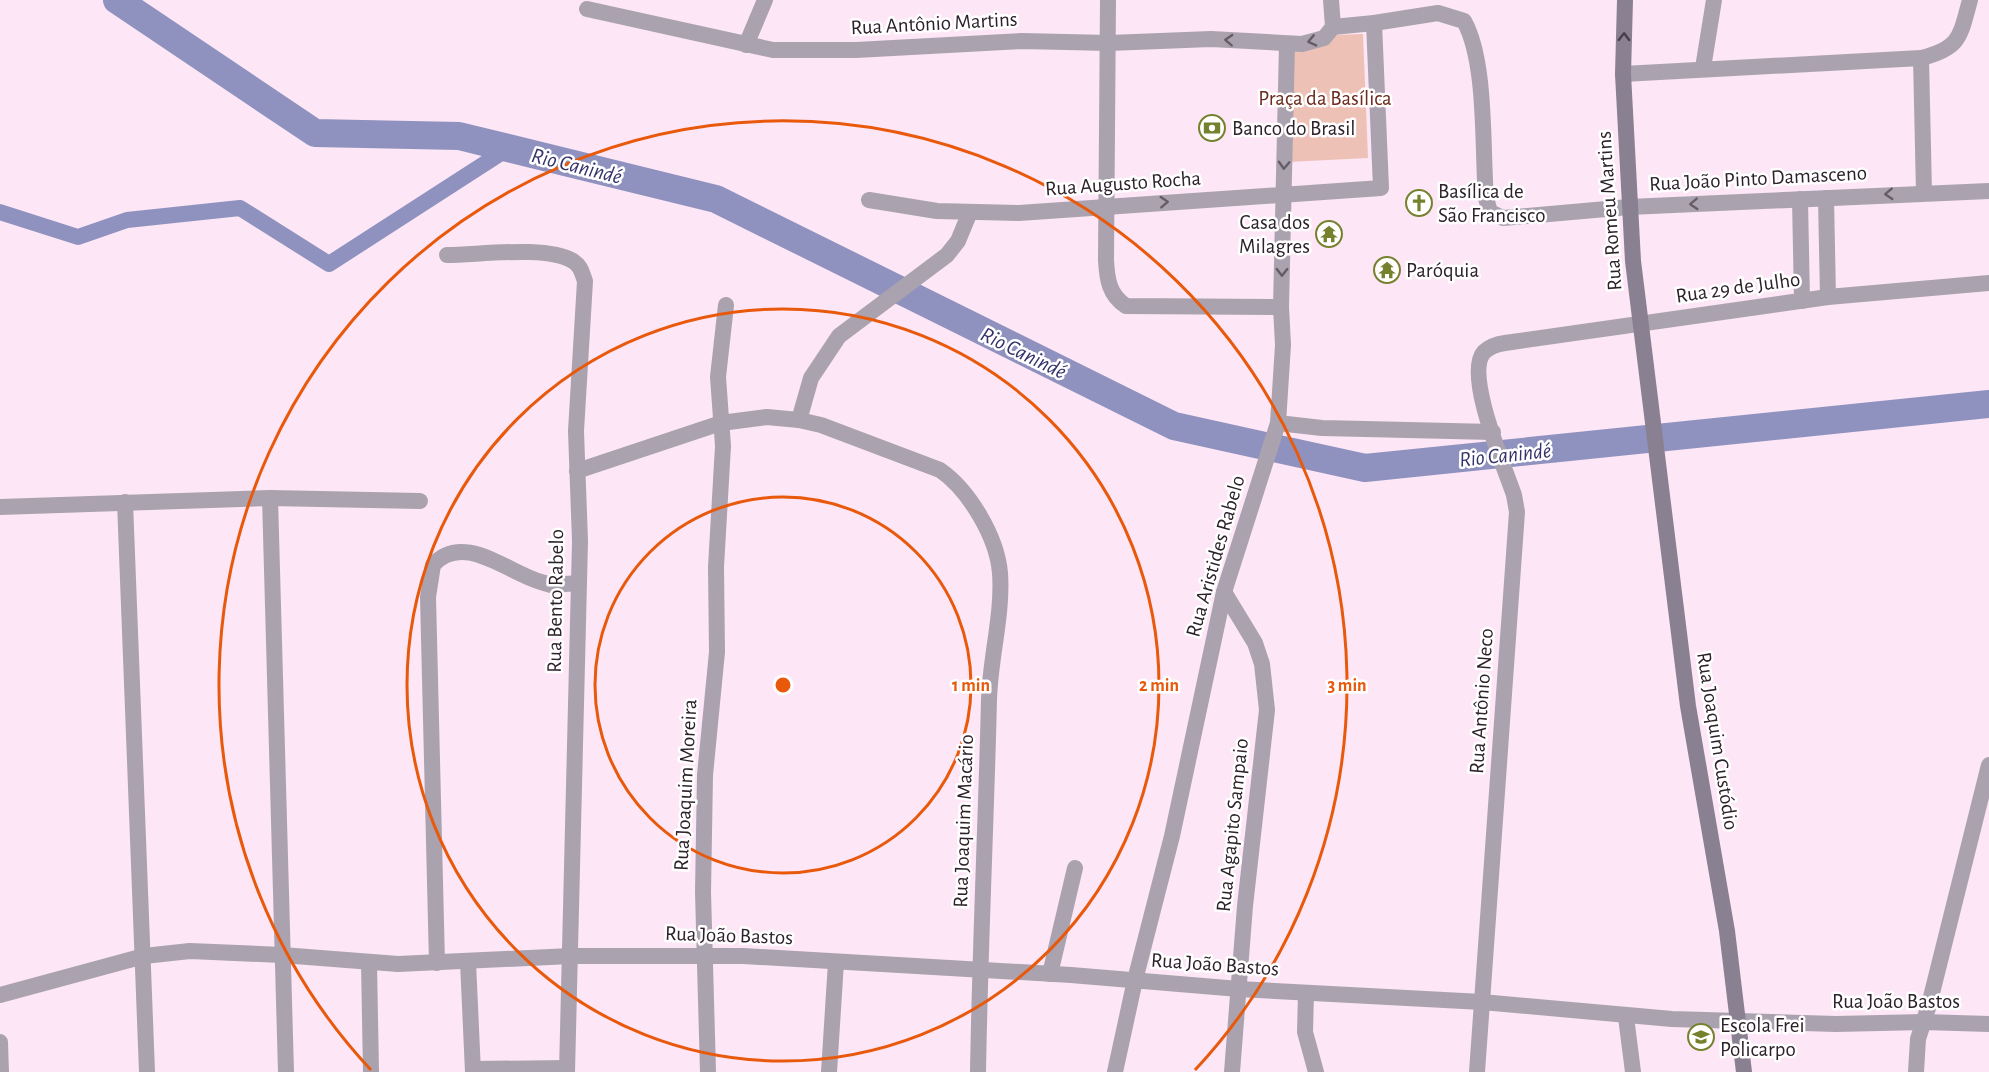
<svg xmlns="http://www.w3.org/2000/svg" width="1989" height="1072" font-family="'Alegreya Sans',sans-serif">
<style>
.green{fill:#eec1b7}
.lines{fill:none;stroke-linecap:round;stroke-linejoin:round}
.canal{stroke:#8f92be;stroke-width:16}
.river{stroke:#8f92be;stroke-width:28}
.minor{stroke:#aaa3af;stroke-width:16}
.tertiary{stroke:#aaa3af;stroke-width:16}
.secondary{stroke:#898091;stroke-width:16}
.oneway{stroke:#493e49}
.oneway2{stroke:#655c66}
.ring{fill:none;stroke:#e8590c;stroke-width:3}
.labels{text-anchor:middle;stroke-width:5;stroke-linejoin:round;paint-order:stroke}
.street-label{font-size:21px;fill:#2d222a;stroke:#fff}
.park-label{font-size:21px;fill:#6b2a1d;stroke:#fff}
.poi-label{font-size:21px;fill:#2d222a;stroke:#fff;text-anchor:start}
.water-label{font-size:22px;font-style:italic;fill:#34326b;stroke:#fff}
.centre{fill:#e8590c;stroke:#fff;stroke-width:3}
.ring-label{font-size:18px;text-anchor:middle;font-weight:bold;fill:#e8590c;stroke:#fff;stroke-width:5;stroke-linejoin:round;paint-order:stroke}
</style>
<rect width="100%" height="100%" fill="#fde6f6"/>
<!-- green -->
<path class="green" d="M1363,34L1368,158L1288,162L1282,37Z"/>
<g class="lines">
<!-- canal -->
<path class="canal" d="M0,212L78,237L127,220L240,208L329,264L509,148"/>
<!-- river -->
<path class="river" d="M117,0L315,133L459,136L716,199L1174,426L1365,468L1989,404"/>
<!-- minor -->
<g class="minor">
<path d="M1108,0L1106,260C1107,279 1109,295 1126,306L1281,307"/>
<path d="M1331,0L1333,27"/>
<path d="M587,9L773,50H856L1022,41L1109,43L1211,39L1302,44L1324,38L1333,27L1374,23"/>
<path d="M746,45L765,0"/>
<path d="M1921,58L1924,193"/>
<path d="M1703,68L1714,0"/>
<path d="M1623,74L1921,58C1961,48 1960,36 1970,0"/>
<path d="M1826,198L1828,297"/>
<path d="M1800,199L1802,301"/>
<path d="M869,200L937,211L1019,213L1381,188L1374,23L1438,13L1464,21C1487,62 1482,149 1486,198L1490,212L1503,218L1629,207"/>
<path d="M447,255C479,255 546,245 573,261C581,266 582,273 585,281L576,431L580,541L567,1072"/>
<path d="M799,420L811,378L839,336L947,255L958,241L970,212"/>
<path d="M1278,423L1322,428L1493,432"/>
<path d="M577,471L721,423L767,417L799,420L821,425L940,470C969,490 997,537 1000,573C1003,615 990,658 989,700C986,824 980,948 978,1072"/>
<path d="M270,498L286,1072"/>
<path d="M125,502L147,1072"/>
<path d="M0,507L270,498L420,501"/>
<path d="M1224,592L1255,643L1262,664L1267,710L1245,906L1232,1072"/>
<path d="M468,962L473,1072"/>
<path d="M369,963L371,1072"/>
<path d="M437,963L428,597L433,565C463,531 508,573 541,582L551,585L579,583"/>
<path d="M1050,974L1075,868"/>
<path d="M1306,993L1305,1032L1316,1072"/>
<path d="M0,995L144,956L190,951L282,955L398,964L571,956H743L1071,975L1239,989L1482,1002L1672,1019L1836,1024L1924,1022L1989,1024"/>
<path d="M1626,1017L1633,1072"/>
<path d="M0,1042L1,1072"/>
<path d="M473,1069L567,1068"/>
<path d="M708,1072L703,892L705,775L717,652L716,567L723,446L718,377L726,305"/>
<path d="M829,1072L836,962"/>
<path d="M1115,1072L1135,980L1172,836L1224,592L1278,423L1283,345L1281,307L1287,44"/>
<path d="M1477,1072L1517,512L1514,495C1505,468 1464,374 1484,352C1490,346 1498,344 1505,343L1828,297L1989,283"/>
<path d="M1916,1072L1918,1039L1929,1005L1989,765"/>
</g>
<!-- tertiary -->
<path class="tertiary" d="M1629,207L1989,191"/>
<!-- secondary -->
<path class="secondary" d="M1625,0L1623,74L1633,261L1688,706L1727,931L1744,1072"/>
</g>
<!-- one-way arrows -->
<defs><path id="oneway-chevron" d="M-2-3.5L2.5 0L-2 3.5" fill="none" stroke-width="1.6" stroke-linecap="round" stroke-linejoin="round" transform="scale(1.5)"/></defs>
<use class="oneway" href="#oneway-chevron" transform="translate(1624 37) rotate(-89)"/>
<g class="oneway2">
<use href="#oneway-chevron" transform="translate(1229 40) rotate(-177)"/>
<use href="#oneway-chevron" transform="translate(1312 41) rotate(167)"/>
<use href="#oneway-chevron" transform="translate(1284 165) rotate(92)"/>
<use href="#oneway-chevron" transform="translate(1889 194) rotate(177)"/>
<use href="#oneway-chevron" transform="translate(1164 202) rotate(-3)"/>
<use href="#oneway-chevron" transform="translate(1694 204) rotate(177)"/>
<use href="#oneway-chevron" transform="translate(1282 272) rotate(91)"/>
</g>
<!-- distance rings -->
<g class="ring">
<circle cx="783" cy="685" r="188"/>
<circle cx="783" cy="685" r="376"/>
<path d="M371 1070A564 564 0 1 1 1195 1070"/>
</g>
<!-- icons -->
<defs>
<symbol id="bank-ring" viewBox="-11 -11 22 22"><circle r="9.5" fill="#fff" stroke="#76812e" stroke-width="1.5"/><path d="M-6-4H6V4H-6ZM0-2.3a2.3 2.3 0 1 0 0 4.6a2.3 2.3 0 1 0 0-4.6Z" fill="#76812e"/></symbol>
<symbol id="church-ring" viewBox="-11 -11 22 22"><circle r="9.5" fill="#fff" stroke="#76812e" stroke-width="1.5"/><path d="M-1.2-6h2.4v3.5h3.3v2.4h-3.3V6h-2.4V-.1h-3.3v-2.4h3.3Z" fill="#76812e"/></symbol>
<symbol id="temple-ring" viewBox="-11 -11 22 22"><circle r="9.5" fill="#fff" stroke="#76812e" stroke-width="1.5"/><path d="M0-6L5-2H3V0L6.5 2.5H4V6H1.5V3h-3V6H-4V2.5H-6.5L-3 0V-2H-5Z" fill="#76812e"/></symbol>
<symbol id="school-ring" viewBox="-11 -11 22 22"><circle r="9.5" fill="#fff" stroke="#76812e" stroke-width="1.5"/><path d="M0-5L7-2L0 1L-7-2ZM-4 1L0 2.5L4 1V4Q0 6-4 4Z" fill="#76812e"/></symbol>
</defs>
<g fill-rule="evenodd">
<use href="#bank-ring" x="1197" y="113" width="30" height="30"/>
<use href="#church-ring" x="1404" y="188" width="30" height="30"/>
<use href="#temple-ring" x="1314" y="219" width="30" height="30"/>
<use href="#temple-ring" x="1372" y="255" width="30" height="30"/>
<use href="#school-ring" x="1686" y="1022" width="30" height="30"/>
</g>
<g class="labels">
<!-- street labels -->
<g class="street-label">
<text transform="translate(934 23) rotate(-3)" y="7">Rua Antônio Martins</text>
<text transform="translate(1758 178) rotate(-3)" y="7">Rua João Pinto Damasceno</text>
<text transform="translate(1123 183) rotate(-4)" y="7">Rua Augusto Rocha</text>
<text transform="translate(1609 211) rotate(-94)" y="7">Rua Romeu Martins</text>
<text transform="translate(1738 287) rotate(-8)" y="7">Rua 29 de Julho</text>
<text transform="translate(1215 556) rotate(-74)" y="7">Rua Aristides Rabelo</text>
<text transform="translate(555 601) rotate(-89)" y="7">Rua Bento Rabelo</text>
<text transform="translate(1481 701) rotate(-86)" y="7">Rua Antônio Neco</text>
<text transform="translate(1718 741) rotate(81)" y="7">Rua Joaquim Custódio</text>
<text transform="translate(685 785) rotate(-87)" y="7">Rua Joaquim Moreira</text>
<text transform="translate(963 821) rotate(-88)" y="7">Rua Joaquim Macário</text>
<text transform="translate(1232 825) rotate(-84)" y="7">Rua Agapito Sampaio</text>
<text transform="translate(729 935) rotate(2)" y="7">Rua João Bastos</text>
<text transform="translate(1215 964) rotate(4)" y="7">Rua João Bastos</text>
<text x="1896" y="1008">Rua João Bastos</text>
</g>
<!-- park labels -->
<g class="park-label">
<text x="1325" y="105">Praça da Basílica</text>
</g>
<!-- poi labels -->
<g class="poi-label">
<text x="1232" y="135">Banco do Brasil</text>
<text x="1438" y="198">Basílica de<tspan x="1438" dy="24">São Francisco</tspan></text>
<text x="1310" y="229" text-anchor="end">Casa dos<tspan x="1310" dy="24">Milagres</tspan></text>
<text x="1406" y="277">Paróquia</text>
<text x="1720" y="1032">Escola Frei<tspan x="1720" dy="24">Policarpo</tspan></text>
</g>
<!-- water labels -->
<g class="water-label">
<text transform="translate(577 165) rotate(14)" y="8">Rio Canindé</text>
<text transform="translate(1024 352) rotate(26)" y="8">Rio Canindé</text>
<text transform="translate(1505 454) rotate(-6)" y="8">Rio Canindé</text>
</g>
</g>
<circle cx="783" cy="685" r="9" class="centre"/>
<g class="ring-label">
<text x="971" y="691">1 min</text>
<text x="1159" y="691">2 min</text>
<text x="1347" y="691">3 min</text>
</g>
</svg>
